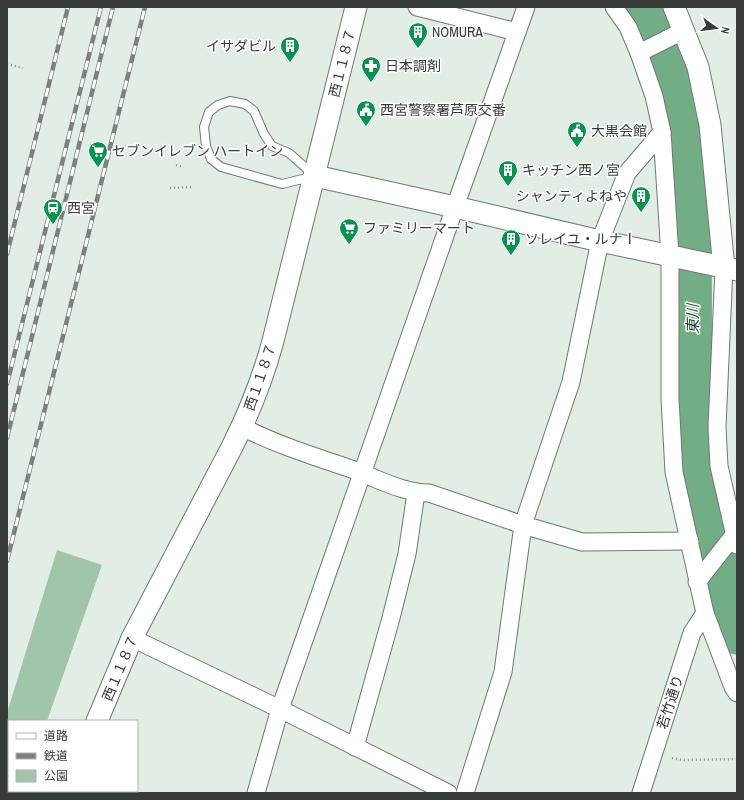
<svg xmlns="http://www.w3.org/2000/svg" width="744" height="800" font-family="'Archivo Narrow','Noto Sans JP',sans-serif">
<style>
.green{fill:#a0c5aa}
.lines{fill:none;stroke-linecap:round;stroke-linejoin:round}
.river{stroke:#72ad85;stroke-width:39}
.service-casing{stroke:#6f7972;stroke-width:10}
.minor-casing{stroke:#6f7972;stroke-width:19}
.tertiary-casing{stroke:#6f7972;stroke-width:23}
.path{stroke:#868d88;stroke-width:2.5;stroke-dasharray:1 3;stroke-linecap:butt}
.service{stroke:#fff;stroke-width:8}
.minor{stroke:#fff;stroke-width:17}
.tertiary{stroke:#fff;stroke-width:21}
.rail-casing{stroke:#7b827d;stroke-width:4.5}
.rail{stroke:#fff;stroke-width:3;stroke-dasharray:9;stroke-linecap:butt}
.labels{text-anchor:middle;stroke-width:3;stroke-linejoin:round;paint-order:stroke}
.poi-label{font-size:14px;fill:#373b38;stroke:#fff;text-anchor:start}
.street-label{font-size:14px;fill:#373b38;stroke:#fff}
.water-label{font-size:15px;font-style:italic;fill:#164428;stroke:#fff}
</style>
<rect width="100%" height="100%" fill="#e2eee5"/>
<!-- green -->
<g class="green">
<path d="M650,7H662L670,25L664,29Z"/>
<path d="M57,550L102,565L47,721H9V791H32L33,793H7V713Z"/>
</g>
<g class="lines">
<!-- river -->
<path class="river" d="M639,7L647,20L678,93L692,206L693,445L707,517L737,635"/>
<defs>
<path id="service" d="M230,101L245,104L254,111L264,134L272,146L289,153L315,176L282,184L221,167L211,159L206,146L204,127L209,112L218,105Z"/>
<g id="minor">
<path d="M417,7L517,32"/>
<path d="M614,7L628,27L639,53L654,96L662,132L670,256V399L674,472L705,613L733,687L737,693"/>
<path d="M639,53L683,31"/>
<path d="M724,268L717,427L719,466L737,545"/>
<path d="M242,427C279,446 320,458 360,472C365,474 371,477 376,479C393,486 411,493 429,493L523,525L582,542L690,541"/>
<path d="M697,582L734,535"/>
<path d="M132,638L280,709L448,793"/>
<path d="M355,747L391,618L407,554L416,493"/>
<path d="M256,793L280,709L455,207L526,7"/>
<path d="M465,793L503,672L523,525L571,382L600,241L627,173L662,132"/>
<path d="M641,793L692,633L705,613"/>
</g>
<g id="tertiary">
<path d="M674,7L698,67L710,125L724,268"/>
<path d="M315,176L455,207L600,241L737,270"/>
<path d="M97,721L132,638L232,447C249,413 263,378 273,341L356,7"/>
<path d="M67,793L68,791"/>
</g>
</defs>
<!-- service casing -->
<use href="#service" class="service-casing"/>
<!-- minor casing -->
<use href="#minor" class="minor-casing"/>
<!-- tertiary casing -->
<use href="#tertiary" class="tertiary-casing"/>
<!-- path -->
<g class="path">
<path d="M7,64L23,68"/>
<path d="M176,165L184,167"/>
<path d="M170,188L194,187"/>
<path d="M672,758L682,760L737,759"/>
</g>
<!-- service -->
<use href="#service" class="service"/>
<!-- minor -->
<use href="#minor" class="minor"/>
<!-- tertiary -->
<use href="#tertiary" class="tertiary"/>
<defs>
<g id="rail">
<path d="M7,254L68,7"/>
<path d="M7,384L101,7"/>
<path d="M7,438L113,7"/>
<path d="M7,561L145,7"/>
</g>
</defs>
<!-- rail casing -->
<use href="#rail" class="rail-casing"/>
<!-- rail -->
<use href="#rail" class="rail"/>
</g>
<!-- icons -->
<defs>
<symbol id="building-pin" viewBox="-11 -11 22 30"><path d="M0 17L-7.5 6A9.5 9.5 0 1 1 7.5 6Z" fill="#09914f" stroke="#fff"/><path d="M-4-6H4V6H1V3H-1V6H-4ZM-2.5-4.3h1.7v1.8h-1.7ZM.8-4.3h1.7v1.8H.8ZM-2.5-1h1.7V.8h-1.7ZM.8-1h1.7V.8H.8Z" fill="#fff"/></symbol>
<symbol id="pharmacy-pin" viewBox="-11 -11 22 30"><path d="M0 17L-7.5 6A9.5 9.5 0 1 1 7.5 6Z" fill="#09914f" stroke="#fff"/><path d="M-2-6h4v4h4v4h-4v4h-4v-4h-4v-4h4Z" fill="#fff"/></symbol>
<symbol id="civic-pin" viewBox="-11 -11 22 30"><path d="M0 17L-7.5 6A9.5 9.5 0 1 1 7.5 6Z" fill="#09914f" stroke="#fff"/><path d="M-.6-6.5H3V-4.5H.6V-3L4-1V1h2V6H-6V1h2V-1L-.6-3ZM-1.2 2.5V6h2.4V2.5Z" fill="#fff"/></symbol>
<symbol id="supermarket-pin" viewBox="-11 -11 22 30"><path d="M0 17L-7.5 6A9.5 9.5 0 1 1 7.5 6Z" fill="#09914f" stroke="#fff"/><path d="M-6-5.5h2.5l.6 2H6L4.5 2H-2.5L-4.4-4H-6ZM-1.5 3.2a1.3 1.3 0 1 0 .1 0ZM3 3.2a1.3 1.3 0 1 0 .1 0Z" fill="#fff"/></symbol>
<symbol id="station-pin" viewBox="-11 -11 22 30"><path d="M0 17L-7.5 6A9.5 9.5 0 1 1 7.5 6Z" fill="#09914f" stroke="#fff"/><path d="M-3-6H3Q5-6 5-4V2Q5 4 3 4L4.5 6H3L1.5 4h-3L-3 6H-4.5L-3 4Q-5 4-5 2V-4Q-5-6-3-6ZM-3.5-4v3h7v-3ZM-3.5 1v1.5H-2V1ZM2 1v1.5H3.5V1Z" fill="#fff"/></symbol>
</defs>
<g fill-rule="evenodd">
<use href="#building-pin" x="407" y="21" width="22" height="30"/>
<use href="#building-pin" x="279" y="35" width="22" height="30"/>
<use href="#pharmacy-pin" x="360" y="55" width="22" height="30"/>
<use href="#civic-pin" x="355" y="99" width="22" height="30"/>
<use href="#civic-pin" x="566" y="120" width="22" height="30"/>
<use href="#supermarket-pin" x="87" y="140" width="22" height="30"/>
<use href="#building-pin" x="497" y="159" width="22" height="30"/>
<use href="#building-pin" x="630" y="185" width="22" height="30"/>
<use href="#station-pin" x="42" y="197" width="22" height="30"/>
<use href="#supermarket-pin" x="338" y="217" width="22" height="30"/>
<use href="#building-pin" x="500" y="228" width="22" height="30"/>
</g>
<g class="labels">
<!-- poi labels -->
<g class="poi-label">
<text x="432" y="37">NOMURA</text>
<text x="276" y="51" text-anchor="end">イサダビル</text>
<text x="385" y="71">日本調剤</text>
<text x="380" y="115">西宮警察署芦原交番</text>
<text x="591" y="136">大黒会館</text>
<text x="112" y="156">セブンイレブン ハートイン</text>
<text x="522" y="175">キッチン西ノ宮</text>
<text x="627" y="201" text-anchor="end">シャンティよねや</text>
<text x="67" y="213">西宮</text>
<text x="363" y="233">ファミリーマート</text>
<text x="525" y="244">ソレイユ・ルナⅠ</text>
</g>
<!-- street labels -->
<g class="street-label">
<text transform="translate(342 63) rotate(-76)" y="5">西１１８７</text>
<text transform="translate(260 377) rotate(-71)" y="5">西１１８７</text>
<text transform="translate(120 668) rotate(-67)" y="5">西１１８７</text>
<text transform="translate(670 702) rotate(-72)" y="5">若竹通り</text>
</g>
<!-- water labels -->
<g class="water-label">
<text transform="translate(693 319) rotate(-90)" y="5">東川</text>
</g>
</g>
<!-- border -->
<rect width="744" height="800" fill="none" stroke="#373b38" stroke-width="16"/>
<!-- legend -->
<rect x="8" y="720" width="130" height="72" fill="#ffffff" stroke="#afb1af"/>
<rect x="16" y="733" width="20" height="6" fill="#ffffff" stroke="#afb1af"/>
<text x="44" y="740" font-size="12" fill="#373b38">道路</text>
<rect x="16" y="753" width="20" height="6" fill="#7b827d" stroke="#afb1af"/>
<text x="44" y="760" font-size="12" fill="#373b38">鉄道</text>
<rect x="16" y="770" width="20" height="12" fill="#a0c5aa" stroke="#afb1af"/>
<text x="44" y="780" font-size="12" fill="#373b38">公園</text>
<!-- north arrow -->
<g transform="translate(716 28) rotate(104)" stroke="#ffffff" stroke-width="3" paint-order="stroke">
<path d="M0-3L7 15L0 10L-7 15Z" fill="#373b38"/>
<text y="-6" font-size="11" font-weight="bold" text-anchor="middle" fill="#373b38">N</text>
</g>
</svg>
